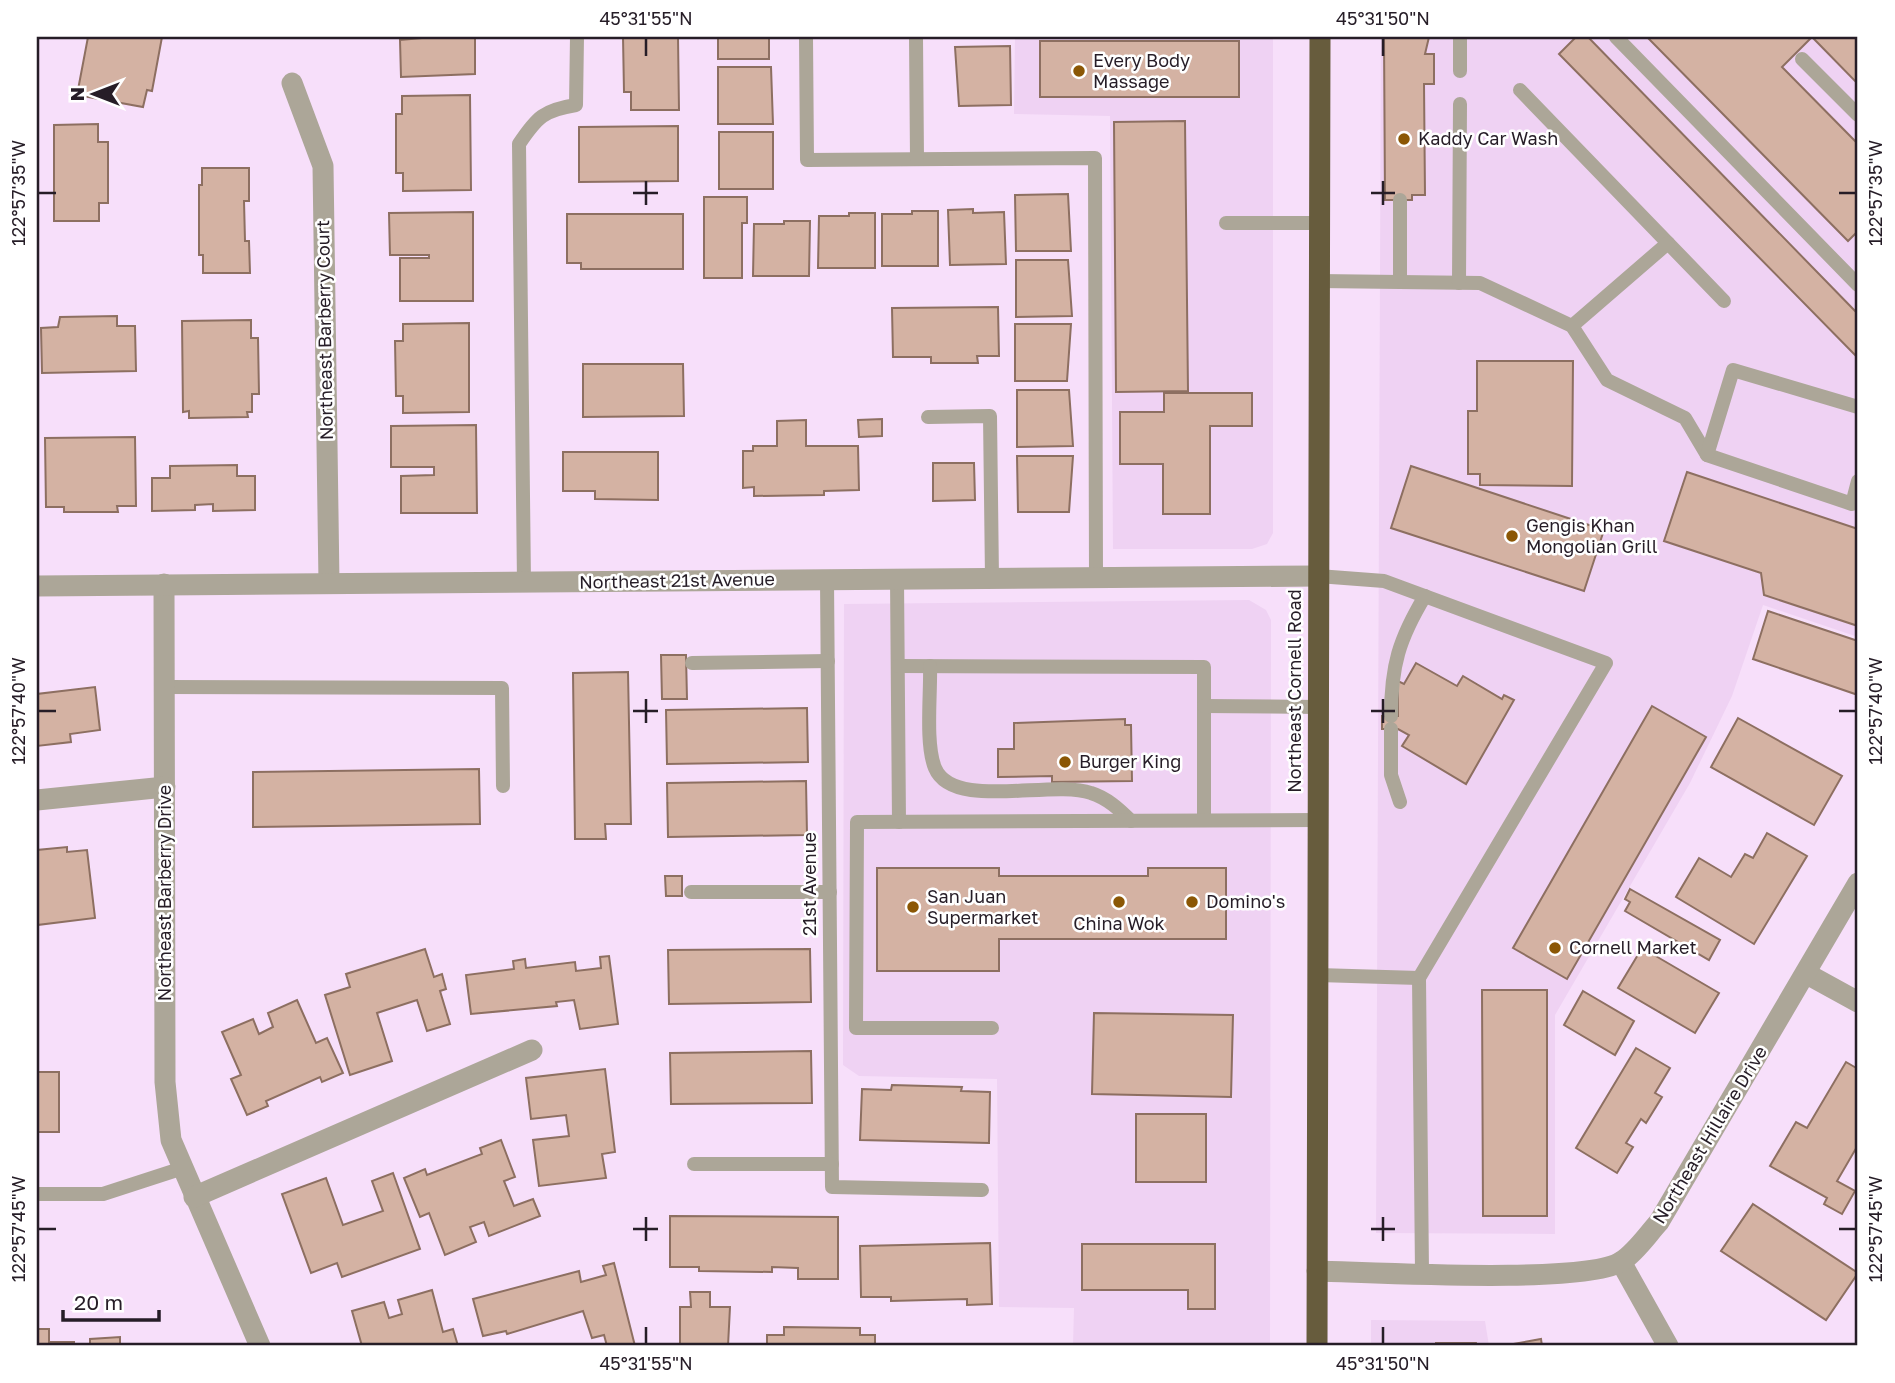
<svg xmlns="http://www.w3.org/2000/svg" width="1895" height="1383" font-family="'Golos Text',sans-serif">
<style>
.built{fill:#efd2f3}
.building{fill:#d4b2a3;stroke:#8d6f61;stroke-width:2}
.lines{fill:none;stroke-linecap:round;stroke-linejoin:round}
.lane{stroke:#aca698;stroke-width:14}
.street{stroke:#aca698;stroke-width:21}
.highway{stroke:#675c3d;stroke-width:21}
.ticks{fill:none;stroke:#261d27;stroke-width:2.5}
.poi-dot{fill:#8b5705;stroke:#fff;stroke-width:2.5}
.labels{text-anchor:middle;stroke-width:5;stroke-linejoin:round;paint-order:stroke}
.poi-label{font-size:18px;fill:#261d27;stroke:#fff;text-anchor:start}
.street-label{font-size:18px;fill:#261d27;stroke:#fff}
.neatline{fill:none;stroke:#261d27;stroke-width:2.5}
.ticks-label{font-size:18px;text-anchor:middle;fill:#261d27}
</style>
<rect width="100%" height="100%" fill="#f7dffa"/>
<!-- built -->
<g class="built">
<path d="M1015,37H1273V533L1267,544L1252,549H1113L1110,116L1014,114Z"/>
<path d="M1381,37H1858V637L1763,605L1732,696L1690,783L1555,1015V1234L1376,1233Z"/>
<path d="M1249,600L1266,610L1271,620L1270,1346H1073L1074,1308L999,1307L997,1079L859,1076L843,1065L844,604Z"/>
<path d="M1371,1320L1485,1321L1489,1346H1371Z"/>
</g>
<!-- building -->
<g class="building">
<path d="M88,37H162L152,91L147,90L143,107L77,95Z"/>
<path d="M433,37H475V74L401,77L400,40Z"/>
<path d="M623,37H678L679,110H631V92H624Z"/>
<rect x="718" y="37" width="51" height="22"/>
<path d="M1384,37H1429L1425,54H1434V84H1424L1425,195H1412V200H1385Z"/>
<path d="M1576,37H1588L1858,314V358L1559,54Z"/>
<path d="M1647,37H1855L1858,40V79L1856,82L1812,37L1782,67L1858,144V231L1848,241Z"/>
<rect x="1040" y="41" width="199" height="56"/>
<path d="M1010,46L1011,105L959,106L955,47Z"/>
<path d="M718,67H771L773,124H718Z"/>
<path d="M470,95L471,190L403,191V173H396V114H402V96Z"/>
<path d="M1185,121L1188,391L1116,392L1114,122Z"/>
<path d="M98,124V142H108V203H99V221H54V125Z"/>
<path d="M678,126V181L579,182V127Z"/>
<rect x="719" y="132" width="54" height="57"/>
<path d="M202,168H249V201H244L245,241H249L250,273H203V255H199V185H202Z"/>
<path d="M1068,194L1071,251H1016L1015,195Z"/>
<path d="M704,197H747V223H742V278H704Z"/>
<path d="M973,209V213L1004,212L1006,264L950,265L948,210Z"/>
<path d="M912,211H938V266H882V214H912Z"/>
<path d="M473,212V301H400V258H429V255H390L389,213Z"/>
<path d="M849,213H875V268H818L819,216H849Z"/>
<path d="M567,214H683V269H581V263H567Z"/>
<path d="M784,221H810L809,276H753L754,224H784Z"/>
<path d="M1016,260H1068L1072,316L1016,317Z"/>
<path d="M998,307L999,356H977L978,363H931V357H893L892,308Z"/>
<path d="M117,316V326H135L136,371L42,373L41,328L58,327L60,317Z"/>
<path d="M251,320V338H258L259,394H252V412H247L248,417L189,418V411L183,412L182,321Z"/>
<path d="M469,323V412L403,413V396H396L395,341H403V324Z"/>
<path d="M1015,324H1071L1067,381H1015Z"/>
<path d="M1477,361H1573L1572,486L1480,485V474H1468V411H1477Z"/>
<path d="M583,364H683L684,416L583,417Z"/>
<path d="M1017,390H1069L1073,446L1017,447Z"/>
<path d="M1164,393H1252V426H1210V514H1163V464H1120V412H1164Z"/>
<path d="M882,419V436L859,437L858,420Z"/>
<path d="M806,420V446H858L859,490L824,491V495L754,496V487L743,488V451H753V446H777V421Z"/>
<path d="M476,425L477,513H401V476L434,475V467H391V426Z"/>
<path d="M135,437L136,506H117L118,512H64V507H46L45,438Z"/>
<path d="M563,452H658V500L595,499V491H563Z"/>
<path d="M1017,456H1073L1069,512H1018Z"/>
<path d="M933,463H974L975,500L933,501Z"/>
<path d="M237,465V476H255V510L213,511V504L195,505V510L152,511V478H170V466Z"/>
<path d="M1411,466L1604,530L1584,591L1391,528Z"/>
<path d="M1687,472L1858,529V626L1764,595L1761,573L1664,541Z"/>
<path d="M1768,611L1858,641V695L1753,659Z"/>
<path d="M661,655H686L687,699H662Z"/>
<path d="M1416,663L1457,686L1463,676L1502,699L1504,695L1514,700L1466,784L1402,746L1409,735L1398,729H1382V716H1398V681L1404,684Z"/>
<path d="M628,672L631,824H605L606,839H575L573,673Z"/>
<path d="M95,687L100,730L70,734L71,742L37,746V694Z"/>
<path d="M1652,706L1706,737L1567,979L1513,948Z"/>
<path d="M807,708L808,762L667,764L666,710Z"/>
<path d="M1738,718L1842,776L1814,825L1711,767Z"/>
<path d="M1125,719V725H1131L1132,781L1052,782V776L998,777V749H1014V723Z"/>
<path d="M479,769L480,824L253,827V772Z"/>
<path d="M806,781L807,835L668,837L667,783Z"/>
<path d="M1767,833L1807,856L1754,944L1676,897L1699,858L1731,877L1745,854L1753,858Z"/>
<path d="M67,847V852L87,850L95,918L37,925V850Z"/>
<path d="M877,868H999V876H1148V868H1226V939H999V971H877Z"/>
<path d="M665,876H682V896H666Z"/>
<path d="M1630,889L1720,940L1709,960L1625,911L1630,902L1625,899Z"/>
<path d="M1642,948L1719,993L1695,1033L1618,988Z"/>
<path d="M425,949L434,977L442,974L446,989L440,991L450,1024L427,1031L417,1000L377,1013L392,1061L350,1075L325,995L350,987L346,974Z"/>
<path d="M810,949L811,1002L669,1004L668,950Z"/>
<path d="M609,956L618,1024L580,1029L574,1000L556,1002L557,1006L471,1014L466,975L514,969L513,961L525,959L526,968L575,962L576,971L601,968L600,957Z"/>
<path d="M1482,990H1547V1216H1483Z"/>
<path d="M1583,991L1634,1021L1615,1055L1564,1025Z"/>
<path d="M297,1000L316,1043L327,1038L343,1073L322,1082L320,1077L266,1101L268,1106L247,1115L231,1079L241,1075L222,1032L253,1019L259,1034L273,1027L268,1013Z"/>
<path d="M1094,1013L1233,1015L1231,1097L1092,1094Z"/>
<path d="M1636,1048L1670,1068L1655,1093L1662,1097L1646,1123L1641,1119L1626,1143L1633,1147L1617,1173L1576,1148Z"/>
<path d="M811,1051L812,1103L671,1104L670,1053Z"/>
<path d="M1846,1062L1858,1069V1145L1837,1181L1855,1191L1842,1214L1824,1204L1827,1198L1770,1166L1796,1122L1807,1128Z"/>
<path d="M605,1069L615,1152L602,1154L606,1178L539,1186L533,1140L569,1136L566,1115L531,1119L526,1078Z"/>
<rect x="37" y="1072" width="22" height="60"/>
<path d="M892,1085L962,1087L961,1091L990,1092L989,1143L860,1140L862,1089L891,1090Z"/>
<rect x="1136" y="1114" width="70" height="68"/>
<path d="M501,1140L515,1177L504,1181L514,1206L533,1199L540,1216L489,1236L484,1222L470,1227L476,1242L445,1255L429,1213L420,1217L404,1178L425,1169L427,1175L482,1154L480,1148Z"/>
<path d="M393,1173L420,1249L342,1277L337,1263L311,1273L282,1194L326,1178L343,1225L383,1211L372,1181Z"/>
<path d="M1753,1204L1858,1273L1826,1320L1721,1251Z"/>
<path d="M670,1216L838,1217V1279H798V1268L772,1267V1272L699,1271V1267H670Z"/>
<path d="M990,1243L992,1304L967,1305V1299L891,1301V1297H861L860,1246Z"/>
<path d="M1082,1244H1215V1309H1188V1290H1082Z"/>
<path d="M614,1263L635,1346H607L604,1335L592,1338L583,1311L507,1334L506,1331L483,1336L473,1299L579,1271L581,1282L606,1275L603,1266Z"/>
<path d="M432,1290L443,1332L453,1329L458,1346H362L352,1311L384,1302L389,1318L402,1314L398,1300Z"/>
<path d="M690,1292H710V1307H730L728,1346H680V1307H691Z"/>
<path d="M784,1327L860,1328V1335H875V1346H767V1335H784Z"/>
<path d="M37,1329H49V1342H74V1346H37Z"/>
<path d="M120,1337V1346H90V1339Z"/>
<path d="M1541,1339L1542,1346H1502Z"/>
<path d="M1436,1343H1476L1477,1346H1436Z"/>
</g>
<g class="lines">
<!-- lane -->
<g class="lane">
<path d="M806,37L807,160L1095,158L1096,580"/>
<path d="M916,37L917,159"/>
<path d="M1616,37L1858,285"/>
<path d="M1802,59L1858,115"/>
<path d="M1460,71V37"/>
<path d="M1520,90L1724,301"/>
<path d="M1400,200V282"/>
<path d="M1226,223H1319"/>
<path d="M1319,281L1480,283L1572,326L1607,380L1685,418L1707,455L1852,504L1858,481"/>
<path d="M1459,283L1460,104"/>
<path d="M1572,326L1668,243"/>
<path d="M928,417L990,416L992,578"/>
<path d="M1707,455L1733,370L1858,407"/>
<path d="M1318,576L1384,581L1606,663L1419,978L1422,1272"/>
<path d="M897,579L899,822"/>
<path d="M827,580L832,1187L982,1190"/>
<path d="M524,583L519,144C537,117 544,110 576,105L577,37"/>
<path d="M692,663L828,661"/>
<path d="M898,666L1204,667V820"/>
<path d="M930,666C931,693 925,744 935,768C953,811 1052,779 1091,793C1107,798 1119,809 1131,821"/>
<path d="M165,687L502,688L503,786"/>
<path d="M1204,706L1318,707"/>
<path d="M1391,716C1391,666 1399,639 1425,596"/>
<path d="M1391,729V775L1400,802"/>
<path d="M691,892H830"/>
<path d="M1318,975L1419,978"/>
<path d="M992,1028H856L857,822L1318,820"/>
<path d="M694,1164H832"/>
<path d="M37,1194H103L183,1168"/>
</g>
<!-- street -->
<g class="street">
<path d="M292,83L323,166L329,583"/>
<path d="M164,584L165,1082L171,1140L260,1346"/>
<path d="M37,586L1318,576"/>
<path d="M37,800L165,787"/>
<path d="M1807,974L1858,1002"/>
<path d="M194,1197L532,1050"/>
<path d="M1621,1262L1668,1346"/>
<path d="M1317,1271C1370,1272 1588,1285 1622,1261C1636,1252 1648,1234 1659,1222L1858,883"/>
</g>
<!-- highway -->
<path class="highway" d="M1317,1346L1320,37"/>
</g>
<!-- ticks -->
<path class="ticks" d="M646,38V56M1383,38V56M646,181V205M1383,181V205M38,193H56M633,193H658M1371,193H1395M1839,193H1856M646,699V723M1383,699V723M38,711H56M633,711H658M1371,711H1395M1839,711H1856M646,1217V1241M1383,1217V1241M38,1229H56M633,1229H658M1371,1229H1395M1839,1229H1856M646,1327V1344M1383,1327V1344"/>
<!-- markers -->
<g class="poi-dot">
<circle cx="1079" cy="71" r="7"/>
<circle cx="1404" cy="139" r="7"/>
<circle cx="1512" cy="536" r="7"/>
<circle cx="1065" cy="762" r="7"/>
<circle cx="1119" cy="902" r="7"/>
<circle cx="1192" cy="902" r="7"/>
<circle cx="913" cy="907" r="7"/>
<circle cx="1555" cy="948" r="7"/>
</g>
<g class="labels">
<!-- poi labels -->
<g class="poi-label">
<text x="1093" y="67">Every Body<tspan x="1093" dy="21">Massage</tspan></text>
<text x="1418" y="145">Kaddy Car Wash</text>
<text x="1526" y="532">Gengis Khan<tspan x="1526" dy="21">Mongolian Grill</tspan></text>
<text x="1079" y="768">Burger King</text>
<text x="927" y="903">San Juan<tspan x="927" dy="21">Supermarket</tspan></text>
<text x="1206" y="908">Domino's</text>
<text x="1119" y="930" text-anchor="middle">China Wok</text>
<text x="1569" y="954">Cornell Market</text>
</g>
<!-- street labels -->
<g class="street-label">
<text transform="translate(325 330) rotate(-91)" y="6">Northeast Barberry Court</text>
<text transform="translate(677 581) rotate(-1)" y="6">Northeast 21st Avenue</text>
<text transform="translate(1295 691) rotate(-90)" y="6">Northeast Cornell Road</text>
<text transform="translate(810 884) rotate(-90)" y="6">21st Avenue</text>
<text transform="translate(165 893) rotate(-90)" y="6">Northeast Barberry Drive</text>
<text transform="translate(1710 1135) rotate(-59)" y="6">Northeast Hillaire Drive</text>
</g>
</g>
<!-- border -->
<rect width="1895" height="1383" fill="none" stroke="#ffffff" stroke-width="77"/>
<!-- north arrow -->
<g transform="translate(94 94) rotate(270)" stroke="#ffffff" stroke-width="5" paint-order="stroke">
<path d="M0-5L12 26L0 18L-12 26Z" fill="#261d27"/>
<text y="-10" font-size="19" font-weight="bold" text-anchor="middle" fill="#261d27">N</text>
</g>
<!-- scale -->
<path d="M63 1310v10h96v-10" fill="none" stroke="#261d27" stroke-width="3.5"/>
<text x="74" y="1310" font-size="21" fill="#261d27" stroke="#ffffff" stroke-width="5" paint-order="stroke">20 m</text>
<rect x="38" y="38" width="1818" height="1306" class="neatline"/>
<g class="ticks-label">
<text x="646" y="25">45°31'55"N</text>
<text x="1383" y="25">45°31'50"N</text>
<text transform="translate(1876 193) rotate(-90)" y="6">122°57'35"W</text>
<text transform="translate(19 193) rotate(-90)" y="6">122°57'35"W</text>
<text transform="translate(1876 711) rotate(-90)" y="6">122°57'40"W</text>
<text transform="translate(19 711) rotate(-90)" y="6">122°57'40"W</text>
<text transform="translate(1876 1229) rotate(-90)" y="6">122°57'45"W</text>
<text transform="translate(19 1229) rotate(-90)" y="6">122°57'45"W</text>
<text x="646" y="1370">45°31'55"N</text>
<text x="1383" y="1370">45°31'50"N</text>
</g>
</svg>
